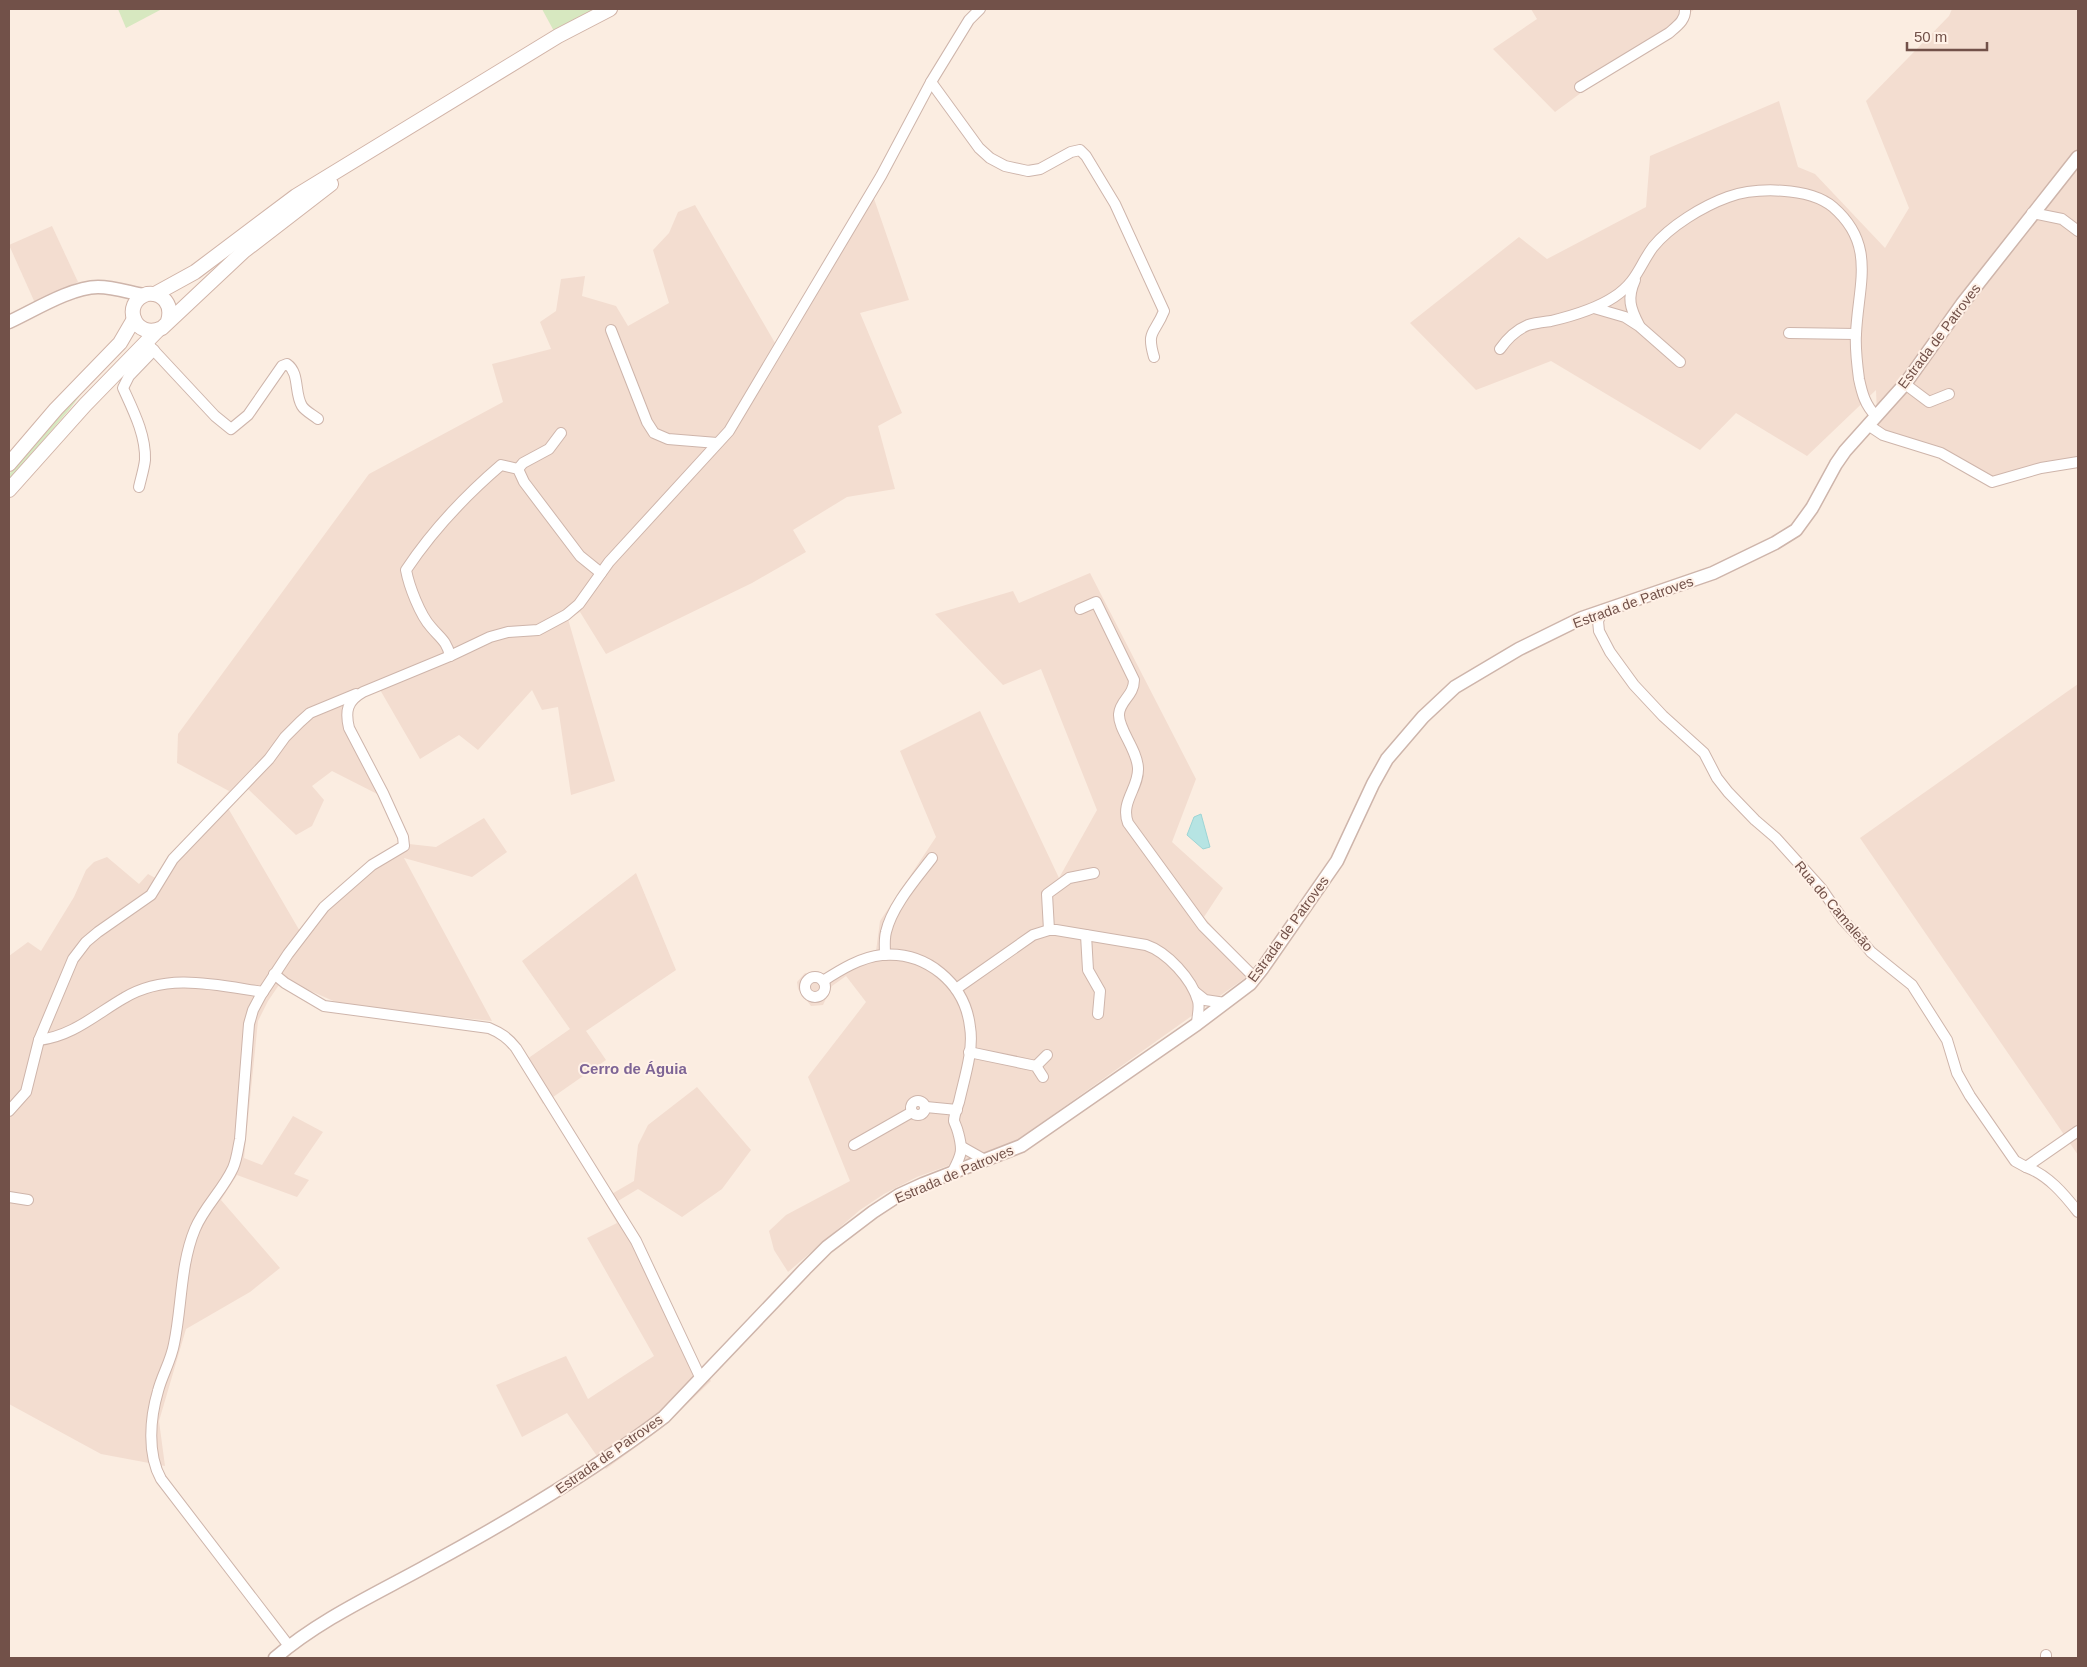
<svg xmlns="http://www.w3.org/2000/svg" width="2087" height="1667" font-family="Helvetica,sans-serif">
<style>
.residential{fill:#f3ddd0}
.green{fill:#d7e8c0}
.water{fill:#b6e4e3;stroke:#9dd5d5}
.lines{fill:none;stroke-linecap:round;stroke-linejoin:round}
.minor-casing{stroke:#ceb5ab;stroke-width:12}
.tertiary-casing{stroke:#ceb5ab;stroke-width:15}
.secondary-casing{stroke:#d1b4a8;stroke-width:16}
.minor{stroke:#fff;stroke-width:10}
.tertiary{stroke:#fff;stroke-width:12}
.secondary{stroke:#fff;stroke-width:14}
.labels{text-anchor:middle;stroke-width:4;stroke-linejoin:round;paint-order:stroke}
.street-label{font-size:14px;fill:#725149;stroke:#fff1e7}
.neighbourhood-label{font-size:15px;font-weight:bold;fill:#7d6495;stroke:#fff1e7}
</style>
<rect width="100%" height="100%" fill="#fbede1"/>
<!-- residential -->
<g class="residential">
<path d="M1531,9H1695L1555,112L1493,49L1537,19Z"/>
<path d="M1952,9H2078V462L1992,482L1941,453L1868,425L1877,414L1876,390L1807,456L1736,413L1700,450L1551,361L1476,390L1410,323L1519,237L1547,259L1646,207L1650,156L1779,101L1798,167L1815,174L1885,248L1909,208L1866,101L1949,16Z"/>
<path d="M871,190L909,300L860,313L902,413L878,426L895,489L847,497L793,530L806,552L752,583L606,654L580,612L568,619L615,781L571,795L558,707L542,710L532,690L478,750L459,735L420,759L379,688L363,695L355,703L350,717L393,802L332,771L312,786L324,800L312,826L296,835L247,788L228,808L301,933L400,843L436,847L484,818L507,852L472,877L404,858L492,1021L345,1006L283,979L268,1001L258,1021L244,1158L262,1165L293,1116L323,1132L294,1174L309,1180L297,1197L237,1175L221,1200L280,1268L250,1292L186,1329L159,1421L165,1466L101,1454L9,1404V956L28,942L41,951L74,897L86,870L94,862L107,857L139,884L148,874L157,879L169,857L229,791L177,763L178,734L369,474L503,402L492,364L551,349L540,322L556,311L561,279L585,276L582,296L616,306L628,326L669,303L653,250L669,233L678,212L695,205L775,343Z"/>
<path d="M52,226L78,282L35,303L9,245Z"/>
<path d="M1090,573L1196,779L1172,842L1223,888L1204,917L1240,958L1251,969L1245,978L1016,1141L917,1177L884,1194L860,1210L788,1272L774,1250L769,1231L786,1215L850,1181L808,1077L866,1002L846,976L832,986L823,1005L811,1006L798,989L797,982L805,973L816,977L876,951L880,921L936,837L900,751L980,711L1059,878L1097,810L1041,669L1003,685L935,614L1013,591L1019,603Z"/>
<path d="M2078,684V1155L1860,838Z"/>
<path d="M636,873L676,970L586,1031L606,1060L543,1104L520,1064L570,1029L522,961Z"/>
<path d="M697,1087L751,1150L722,1189L682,1217L638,1189L618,1201L701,1367L711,1381L662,1428L606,1469L567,1413L522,1437L496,1385L566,1356L588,1399L654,1356L587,1238L617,1223L603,1199L634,1181L638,1145L648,1125Z"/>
</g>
<!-- green -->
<g class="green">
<path d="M118,9H162L126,28Z"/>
<path d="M542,9H603L555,33Z"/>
<path d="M96,374L69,410L9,480V474Z"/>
</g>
<!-- water -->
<path class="water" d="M1201,814L1210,847L1203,849L1187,835L1194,817Z"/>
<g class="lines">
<defs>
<g id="minor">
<path d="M931,82L979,148L990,158L1005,166L1028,171L1040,169L1071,152L1080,150L1086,156L1115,204L1164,311C1155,334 1146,330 1154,357"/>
<path d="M1580,87L1669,33C1677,26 1686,20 1685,9"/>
<path d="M2032,213L2062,219L2078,231"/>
<path d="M1635,280C1627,298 1630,308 1639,325"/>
<path d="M1594,308L1625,317L1639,326L1680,362"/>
<path d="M611,330L647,422L654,433L668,439L717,443"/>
<path d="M1789,333L1856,334"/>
<path d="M146,342L215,416L231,429L248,415L282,366L287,364C300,373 294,393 302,406C305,411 313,415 318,419"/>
<path d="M1500,349C1507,339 1516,330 1528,325C1535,323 1544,322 1551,321C1572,316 1596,309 1614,297C1637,282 1639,266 1653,247C1670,226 1703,206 1728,197C1756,187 1809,187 1833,207C1877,245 1858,285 1856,334C1855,349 1857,364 1859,379C1862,393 1865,405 1876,416"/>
<path d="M1905,384L1929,402L1949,394"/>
<path d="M1868,425L1883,435L1941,453L1992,482L2041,468L2078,462"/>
<path d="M518,469L523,463L549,449L561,433"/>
<path d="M139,487C141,478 144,469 145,460C146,435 133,410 123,388L129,376L154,350"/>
<path d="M1080,609L1096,602L1134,680C1134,696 1120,700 1119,714C1118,729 1137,749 1138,768C1139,788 1120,802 1128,823L1203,926L1255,978"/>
<path d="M1603,610L1598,621L1599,631L1610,652L1634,685L1663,716L1704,753L1717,778L1728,792L1755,820L1776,838L1821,888L1843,920L1857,935L1871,952L1912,985L1947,1040L1957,1073L1970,1096L2015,1161L2026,1167L2078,1131"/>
<path d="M450,656C447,641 440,638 431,627C420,615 409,586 406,570C432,531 466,495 501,465L518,469L524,482L580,556L601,573"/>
<path d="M1049,930L1047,894L1069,878L1094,873"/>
<path d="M1086,935L1088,970L1100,991L1098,1014"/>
<path d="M885,955C885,948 884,939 886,932C892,906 916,879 932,858"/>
<path d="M274,974L285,983L324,1006L489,1028C501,1033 508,1038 516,1048L636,1241L701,1379"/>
<circle cx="815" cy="987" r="10"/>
<path d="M823,981C840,970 861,957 882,955C926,951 965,983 970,1027C974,1050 964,1079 959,1102C957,1108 954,1115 954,1121C955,1124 957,1128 958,1132C963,1150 962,1154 953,1171"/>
<path d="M956,989L1033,935L1049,930H1056L1146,945C1167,952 1192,979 1198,1001C1200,1008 1197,1017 1197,1024"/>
<path d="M1195,992L1205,1000L1225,1003"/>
<path d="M39,1040C73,1036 96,1014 124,998C167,972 216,985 263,992"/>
<path d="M969,1052L1036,1066L1043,1077"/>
<path d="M1036,1066L1047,1055"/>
<circle cx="918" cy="1108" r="7"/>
<path d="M926,1107L957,1110"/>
<path d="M9,1111L26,1092L39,1040L73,959L86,942L98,932L151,895L173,859L269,759L285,737L300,722L310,713L356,694"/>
<path d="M854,1145L912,1112"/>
<path d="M962,1147L985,1160"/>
<path d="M2026,1167C2048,1175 2064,1194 2078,1212"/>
<path d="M9,1197L28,1200"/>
<path d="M289,1646L161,1479C147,1454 150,1418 158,1391C162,1375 171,1361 174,1344C182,1307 180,1265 195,1229C204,1207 223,1190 233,1168C237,1159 238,1148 240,1139L249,1024L253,1010L261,995L288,954L324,907L372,865L404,846L403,837L383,793L349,728C345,711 347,701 363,692L450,656L490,637L508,632L538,630L566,615L579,604L609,562L729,431L881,176L931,82L969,20L980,9"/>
<path d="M2046,1655V1658"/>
</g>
<g id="tertiary">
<path d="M9,322C33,311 71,287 98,287C113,287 128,292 143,295"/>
<path d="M275,1658C320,1619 378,1593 430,1564C511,1520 590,1473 664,1417L805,1269L827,1247L873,1212L899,1195L923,1184L1021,1146L1197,1024L1250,984L1262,969L1337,861L1373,784L1387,759L1423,717L1455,687L1519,649L1582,618L1713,573L1775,543L1796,530L1812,508L1836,464L1845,451L1905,384L1962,304L2078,157"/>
</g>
<g id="secondary">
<path d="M155,294L195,272L296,196L558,36L610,9"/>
<path d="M168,321C173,305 163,292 147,294C120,303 135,341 162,328L244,251L331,184"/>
<path d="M9,464L56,409L120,343L134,319"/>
<path d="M9,490L85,405L158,330"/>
</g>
</defs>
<!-- minor casing -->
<use href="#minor" class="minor-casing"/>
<!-- tertiary casing -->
<use href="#tertiary" class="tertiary-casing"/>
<!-- secondary casing -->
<use href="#secondary" class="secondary-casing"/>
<!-- minor -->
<use href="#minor" class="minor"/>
<!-- tertiary -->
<use href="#tertiary" class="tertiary"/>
<!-- secondary -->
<use href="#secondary" class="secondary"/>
</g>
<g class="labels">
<!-- street labels -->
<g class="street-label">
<text transform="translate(1939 336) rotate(-53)" y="5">Estrada de Patroves</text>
<text transform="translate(1633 602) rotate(-20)" y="5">Estrada de Patroves</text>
<text transform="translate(1834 906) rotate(50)" y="5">Rua do Camaleão</text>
<text transform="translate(1288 929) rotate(-54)" y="5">Estrada de Patroves</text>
<text transform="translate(954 1174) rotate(-23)" y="5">Estrada de Patroves</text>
<text transform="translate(609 1454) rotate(-35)" y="5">Estrada de Patroves</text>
</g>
<!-- neighbourhood labels -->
<g class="neighbourhood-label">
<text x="633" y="1074">Cerro de Águia</text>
</g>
</g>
<!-- border -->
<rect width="2087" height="1667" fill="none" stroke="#725149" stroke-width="20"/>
<!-- scale -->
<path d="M1907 42v8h80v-8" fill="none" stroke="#725149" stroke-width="2.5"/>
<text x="1914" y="42" font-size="15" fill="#725149" stroke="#fff1e7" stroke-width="4" paint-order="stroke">50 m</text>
</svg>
